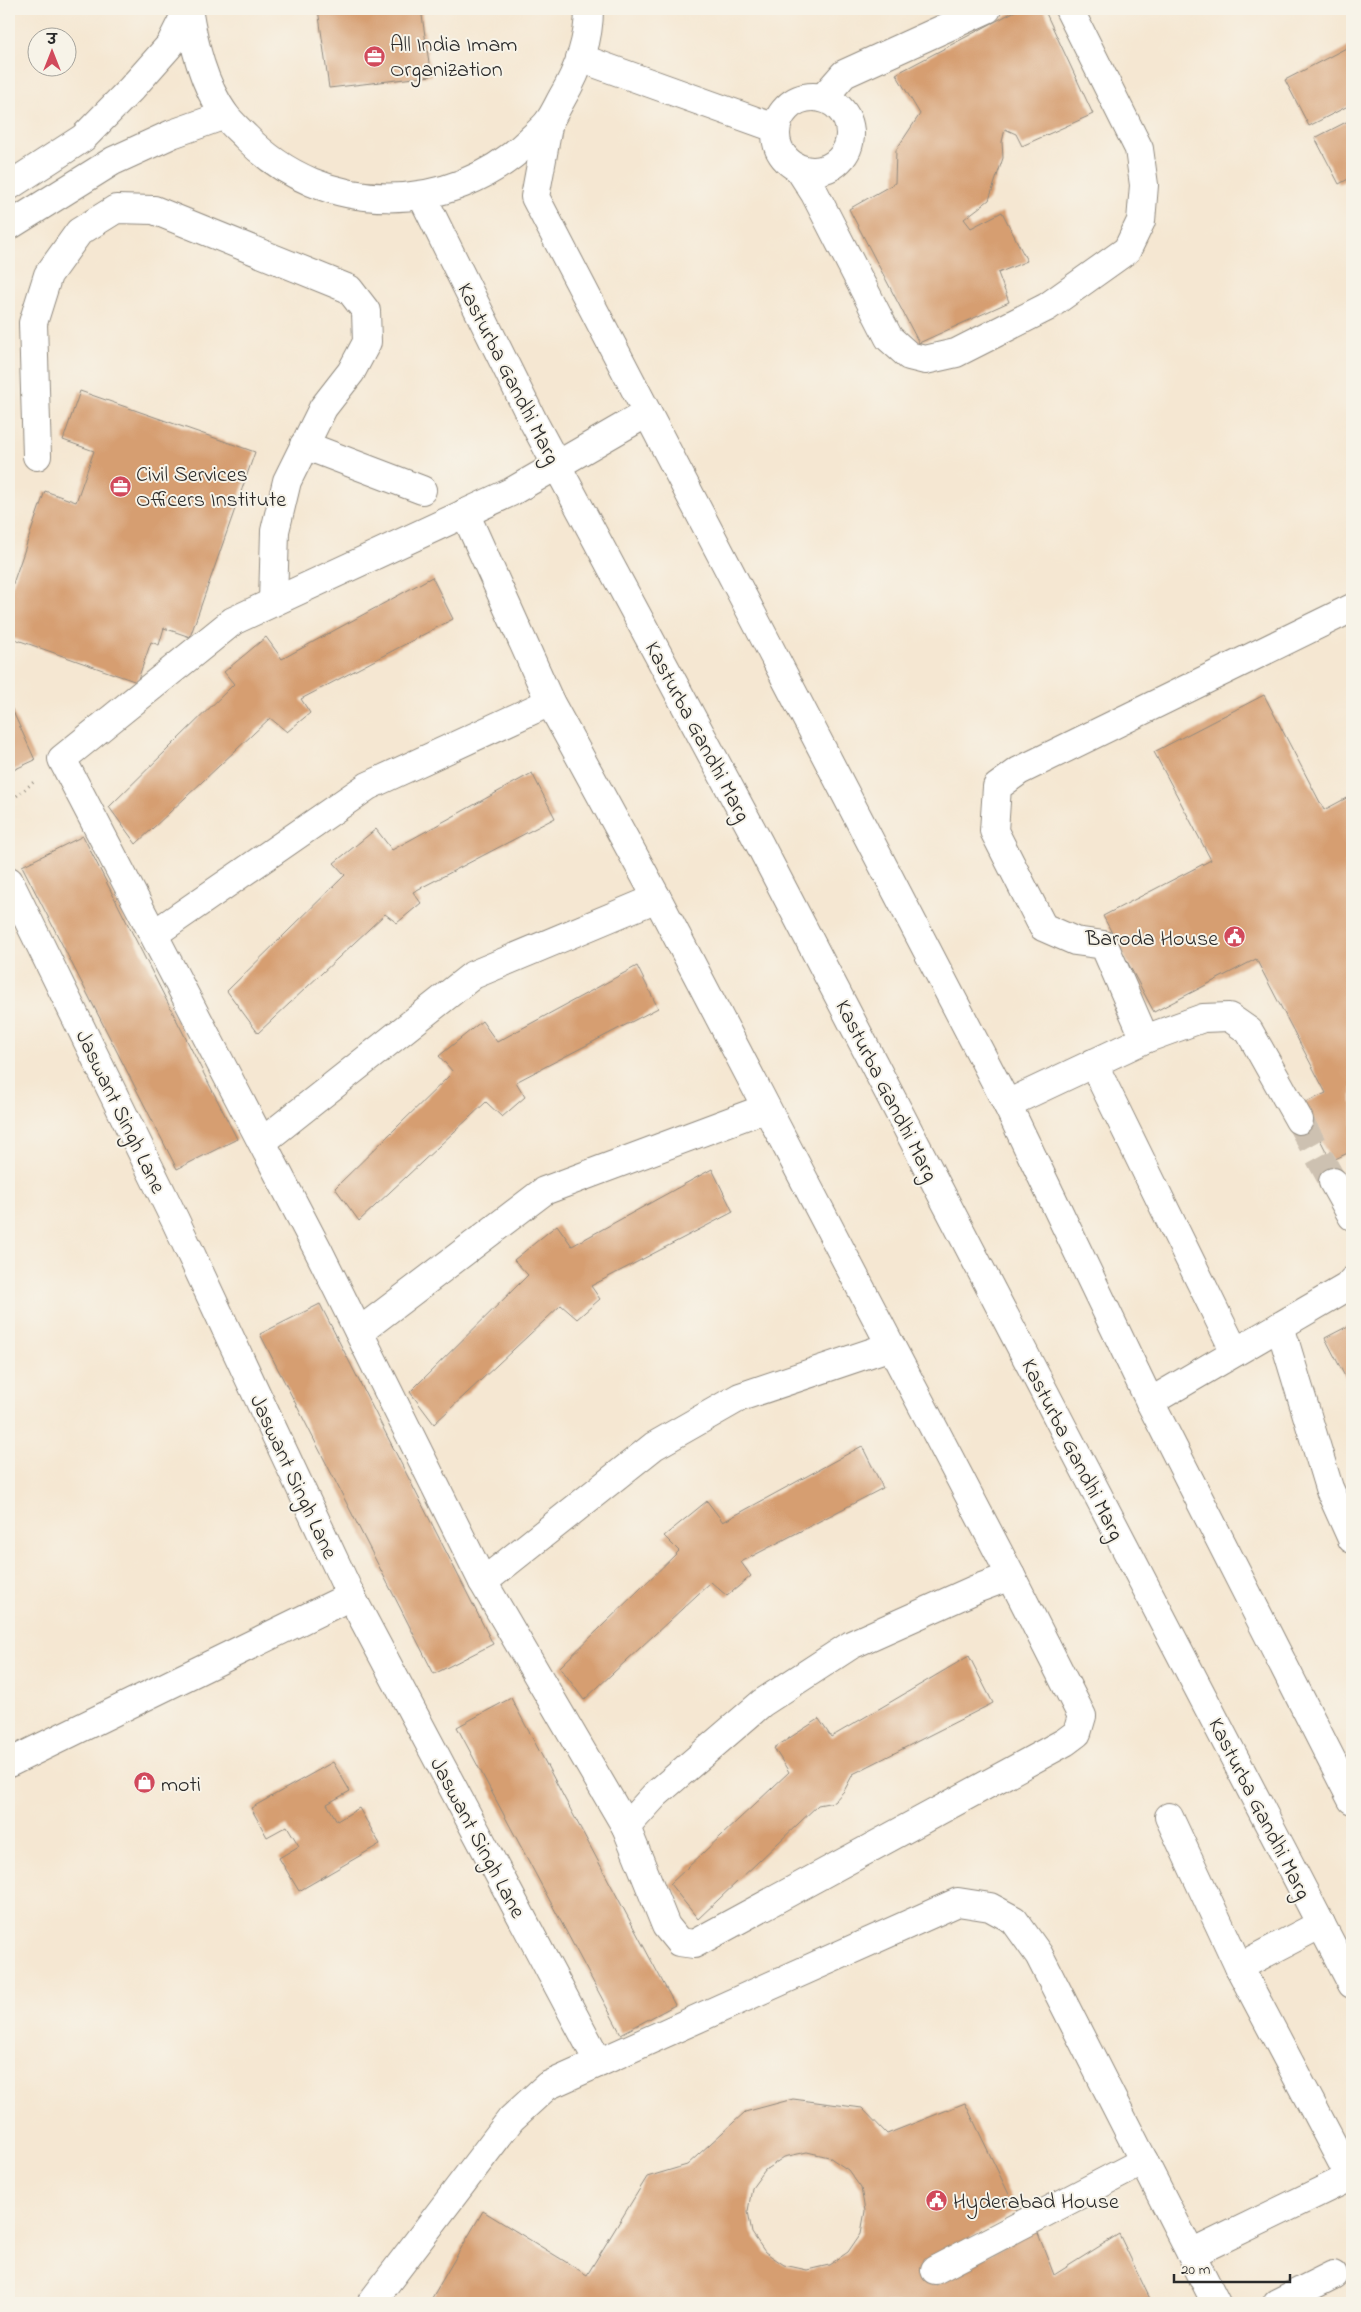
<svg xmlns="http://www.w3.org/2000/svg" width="1361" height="2312" font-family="'Indie Flower','Playpen Sans Deva',sans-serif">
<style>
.building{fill:#d69e71;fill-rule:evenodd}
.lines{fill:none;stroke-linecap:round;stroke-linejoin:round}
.minor-tunnel{stroke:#cdc1b1;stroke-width:28;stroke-dasharray:28 14;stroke-linecap:butt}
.minor-casing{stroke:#90897e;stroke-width:30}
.major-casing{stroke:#90897e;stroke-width:30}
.path{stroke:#90897e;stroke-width:3;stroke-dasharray:1 4;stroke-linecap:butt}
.minor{stroke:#fff;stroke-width:28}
.major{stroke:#fff;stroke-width:28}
.labels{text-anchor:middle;stroke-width:4;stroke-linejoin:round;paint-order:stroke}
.poi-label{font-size:22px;fill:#2b2b2b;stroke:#f7f3e8;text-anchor:start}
.street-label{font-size:22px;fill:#2b2b2b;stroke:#f7f3e8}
</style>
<rect width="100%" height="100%" fill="#f7f3e8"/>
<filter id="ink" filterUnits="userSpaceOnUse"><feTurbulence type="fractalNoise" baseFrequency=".02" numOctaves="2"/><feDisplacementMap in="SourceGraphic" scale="10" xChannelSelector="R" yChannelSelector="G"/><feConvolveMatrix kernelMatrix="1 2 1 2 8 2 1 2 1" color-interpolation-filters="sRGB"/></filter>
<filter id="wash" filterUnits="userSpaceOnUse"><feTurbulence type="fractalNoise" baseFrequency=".0096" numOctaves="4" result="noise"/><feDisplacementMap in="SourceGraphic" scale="20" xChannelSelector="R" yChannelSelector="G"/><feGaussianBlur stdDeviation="1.12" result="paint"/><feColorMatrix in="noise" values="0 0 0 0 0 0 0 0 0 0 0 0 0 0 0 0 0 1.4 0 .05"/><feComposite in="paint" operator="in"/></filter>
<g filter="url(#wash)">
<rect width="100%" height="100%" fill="#f5e7d2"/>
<g id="blocks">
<!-- building -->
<g class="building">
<path d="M318,9H421L431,76L329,88Z"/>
<path d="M1019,9H1044L1093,114L1022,146L1016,134L1005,129L1002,142L1003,158L989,200L964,219L971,228L1002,212L1027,261L998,273L1009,302L919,343L849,209L895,183L896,150L920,114L896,74Z"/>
<path d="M1352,45V104L1309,126L1285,80Z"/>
<path d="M1352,119V177L1339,184L1315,138Z"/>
<path d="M80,391L255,452L190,637L164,628L159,645L151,642L137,682L9,637V595L45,491L76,502L94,451L63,440Z"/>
<path d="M432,577L453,619L301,699L310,713L287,732L270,718L136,844L109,807L234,684L224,672L266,637L282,659Z"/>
<path d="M1264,695L1324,810L1352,795V1151L1331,1161L1302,1104L1326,1093L1256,959L1154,1012L1103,916L1211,860L1154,752Z"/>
<path d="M9,703L35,760L9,772Z"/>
<path d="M532,773L555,818L413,892L421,903L397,923L385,914L258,1033L227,991L345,875L334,863L376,829L392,850Z"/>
<path d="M83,836L237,1139L177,1169L22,866Z"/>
<path d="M637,966L658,1008L516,1082L525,1097L502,1117L486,1102L359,1221L335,1188L453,1072L439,1056L482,1021L497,1042Z"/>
<path d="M712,1169L733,1212L591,1286L600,1299L577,1319L561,1305L434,1424L410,1392L528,1275L514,1260L557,1225L572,1246Z"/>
<path d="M320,1304L493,1644L434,1674L260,1334Z"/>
<path d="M1352,1324V1390L1325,1338Z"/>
<path d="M862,1446L883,1488L741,1562L751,1576L727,1596L711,1582L584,1700L560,1667L679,1551L664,1536L707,1501L723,1522Z"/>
<path d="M969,1656L993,1703L853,1774L844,1791L834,1802L818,1805L698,1919L670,1884L789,1772L774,1748L819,1719L831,1737Z"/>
<path d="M511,1698L675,2005L621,2034L457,1727Z"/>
<path d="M333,1762L350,1791L327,1804L337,1821L359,1808L380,1844L299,1891L279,1858L299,1846L287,1826L267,1837L251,1808Z"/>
<path d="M793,2099L862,2108L887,2134L965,2103L1017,2211L926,2264L936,2285L1036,2228L1054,2275L1119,2234L1152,2303H429L483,2211L587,2275L647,2177L687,2165L745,2112ZM807,2152L829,2157L848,2170L861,2188L865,2211L861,2233L848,2252L829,2265L807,2270L784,2265L765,2252L752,2233L748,2211L752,2188L765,2170L784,2157Z"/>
</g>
</g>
</g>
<g filter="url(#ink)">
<use href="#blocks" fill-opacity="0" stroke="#90897e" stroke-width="1"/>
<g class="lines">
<!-- minor-tunnel -->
<path class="minor-tunnel" d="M1299,1120L1333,1182"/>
<defs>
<g id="minor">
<path d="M580,58L775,128"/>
<circle cx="813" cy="134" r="37"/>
<path d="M823,98L844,74L987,9"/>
<path d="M799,169L815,194L889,338L909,356L925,360L956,353L1047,307L1127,250L1141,221L1144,185L1139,149L1069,9"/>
<path d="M9,186L83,138L131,89L170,45L188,9"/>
<path d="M9,226L113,161L172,134L225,115"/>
<path d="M647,413L511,492L233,621L62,759L318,1250L483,1582L626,1827L655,1795L762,1703L851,1645L976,1589L1011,1576"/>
<path d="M304,445L422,490"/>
<path d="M37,456L33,323L48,275L79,232L116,209L154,210L349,289L366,311L367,342L351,372L323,408L287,481L275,531L273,602"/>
<path d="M465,513L550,702L657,898L1011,1576L1082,1716L1077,1733L1065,1742L694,1944L679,1942L666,1926L626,1827"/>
<path d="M9,881L175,1220L351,1596L599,2063"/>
<path d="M154,934L368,786L550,702"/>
<path d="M1145,1039L1104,945L1075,941L1043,927L994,831L997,787L1019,771L1352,608"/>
<path d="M1093,1063L1235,1352"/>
<path d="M1007,1104L1145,1039L1203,1018L1229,1017L1249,1031L1299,1120"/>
<path d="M262,1142L473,975L657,898"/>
<path d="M1333,1182L1352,1216"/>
<path d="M1280,1326L1329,1488L1352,1539"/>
<path d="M359,1332L544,1191L766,1108"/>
<path d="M1150,1402L1347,1287L1352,1281"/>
<path d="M483,1582L654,1446L740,1397L891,1346"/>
<path d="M9,1763L351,1596"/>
<path d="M1169,1817L1239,1967L1352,2181"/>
<path d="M1239,1967L1321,1924"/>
<path d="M1191,2254L1352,2176"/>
<path d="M935,2270L1144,2161"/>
<path d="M371,2303L511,2119L547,2086L958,1902L990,1907L1014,1920L1039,1955L1216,2303"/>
<path d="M1277,2303L1333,2275"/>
</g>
<g id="major">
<path d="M188,9C194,45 203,84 225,115C231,123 239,130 246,137C323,217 451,217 530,140C536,134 544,128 549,121C554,114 558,105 562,98C578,71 589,40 589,9"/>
<path d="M549,121L535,197L1007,1104L1150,1402L1352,1800"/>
<path d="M422,196L533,421L759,843L1352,1984"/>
</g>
</defs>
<!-- minor casing -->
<use href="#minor" class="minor-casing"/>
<!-- major casing -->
<use href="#major" class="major-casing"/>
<!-- path -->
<path class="path" d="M9,802L35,781"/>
<!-- minor -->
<use href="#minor" class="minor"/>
<!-- major -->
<use href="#major" class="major"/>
</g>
</g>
<!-- icons -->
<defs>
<symbol id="office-disc" viewBox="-11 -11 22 22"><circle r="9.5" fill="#d1495b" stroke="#f7f3e8"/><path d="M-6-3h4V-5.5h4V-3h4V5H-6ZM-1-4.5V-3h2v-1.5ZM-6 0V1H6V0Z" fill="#fff"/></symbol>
<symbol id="civic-disc" viewBox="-11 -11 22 22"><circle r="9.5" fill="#d1495b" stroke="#f7f3e8"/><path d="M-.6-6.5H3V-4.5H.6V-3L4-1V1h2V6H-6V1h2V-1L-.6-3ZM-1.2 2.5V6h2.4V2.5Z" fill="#fff"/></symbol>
<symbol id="shop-disc" viewBox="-11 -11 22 22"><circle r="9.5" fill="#d1495b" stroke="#f7f3e8"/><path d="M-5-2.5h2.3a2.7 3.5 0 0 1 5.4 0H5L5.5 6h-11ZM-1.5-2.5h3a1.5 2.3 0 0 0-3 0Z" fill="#fff"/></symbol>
</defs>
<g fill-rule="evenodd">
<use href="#office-disc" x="362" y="44" width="25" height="25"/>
<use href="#office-disc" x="108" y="474" width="25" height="25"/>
<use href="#civic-disc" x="1222" y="924" width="25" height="25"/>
<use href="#shop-disc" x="132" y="1770" width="25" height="25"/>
<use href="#civic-disc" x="924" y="2188" width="25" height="25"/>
</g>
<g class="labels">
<!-- poi labels -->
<g class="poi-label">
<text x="390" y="51">All India Imam<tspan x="390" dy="25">Organization</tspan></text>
<text x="136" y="481">Civil Services<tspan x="136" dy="25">Officers Institute</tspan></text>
<text x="1218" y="945" text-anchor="end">Baroda House</text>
<text x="161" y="1791">moti</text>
<text x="953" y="2208">Hyderabad House</text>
</g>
<!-- street labels -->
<g class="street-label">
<text transform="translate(510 373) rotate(63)" y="8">Kasturba Gandhi Marg</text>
<text transform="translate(699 731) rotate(62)" y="8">Kasturba Gandhi Marg</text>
<text transform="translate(888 1090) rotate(63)" y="8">Kasturba Gandhi Marg</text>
<text transform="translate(122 1111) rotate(64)" y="8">Jaswant Singh Lane</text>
<text transform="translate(1074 1449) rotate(63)" y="8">Kasturba Gandhi Marg</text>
<text transform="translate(295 1476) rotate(65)" y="8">Jaswant Singh Lane</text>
<text transform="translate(1261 1808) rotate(63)" y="8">Kasturba Gandhi Marg</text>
<text transform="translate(479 1837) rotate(62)" y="8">Jaswant Singh Lane</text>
</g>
</g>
<!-- margin -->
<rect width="1361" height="2312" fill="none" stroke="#f7f3e8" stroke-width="30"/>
<!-- north arrow -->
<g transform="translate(52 52)"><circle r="24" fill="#f7f3e8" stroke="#a5a39c"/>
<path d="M0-4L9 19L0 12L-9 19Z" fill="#d1495b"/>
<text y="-8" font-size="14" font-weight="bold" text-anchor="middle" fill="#2b2b2b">उ</text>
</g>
<!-- scale -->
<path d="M1174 2274v8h116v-8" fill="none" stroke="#2b2b2b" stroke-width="2.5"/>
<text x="1181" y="2274" font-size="15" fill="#2b2b2b" stroke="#f7f3e8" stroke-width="4" paint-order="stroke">20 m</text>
</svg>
